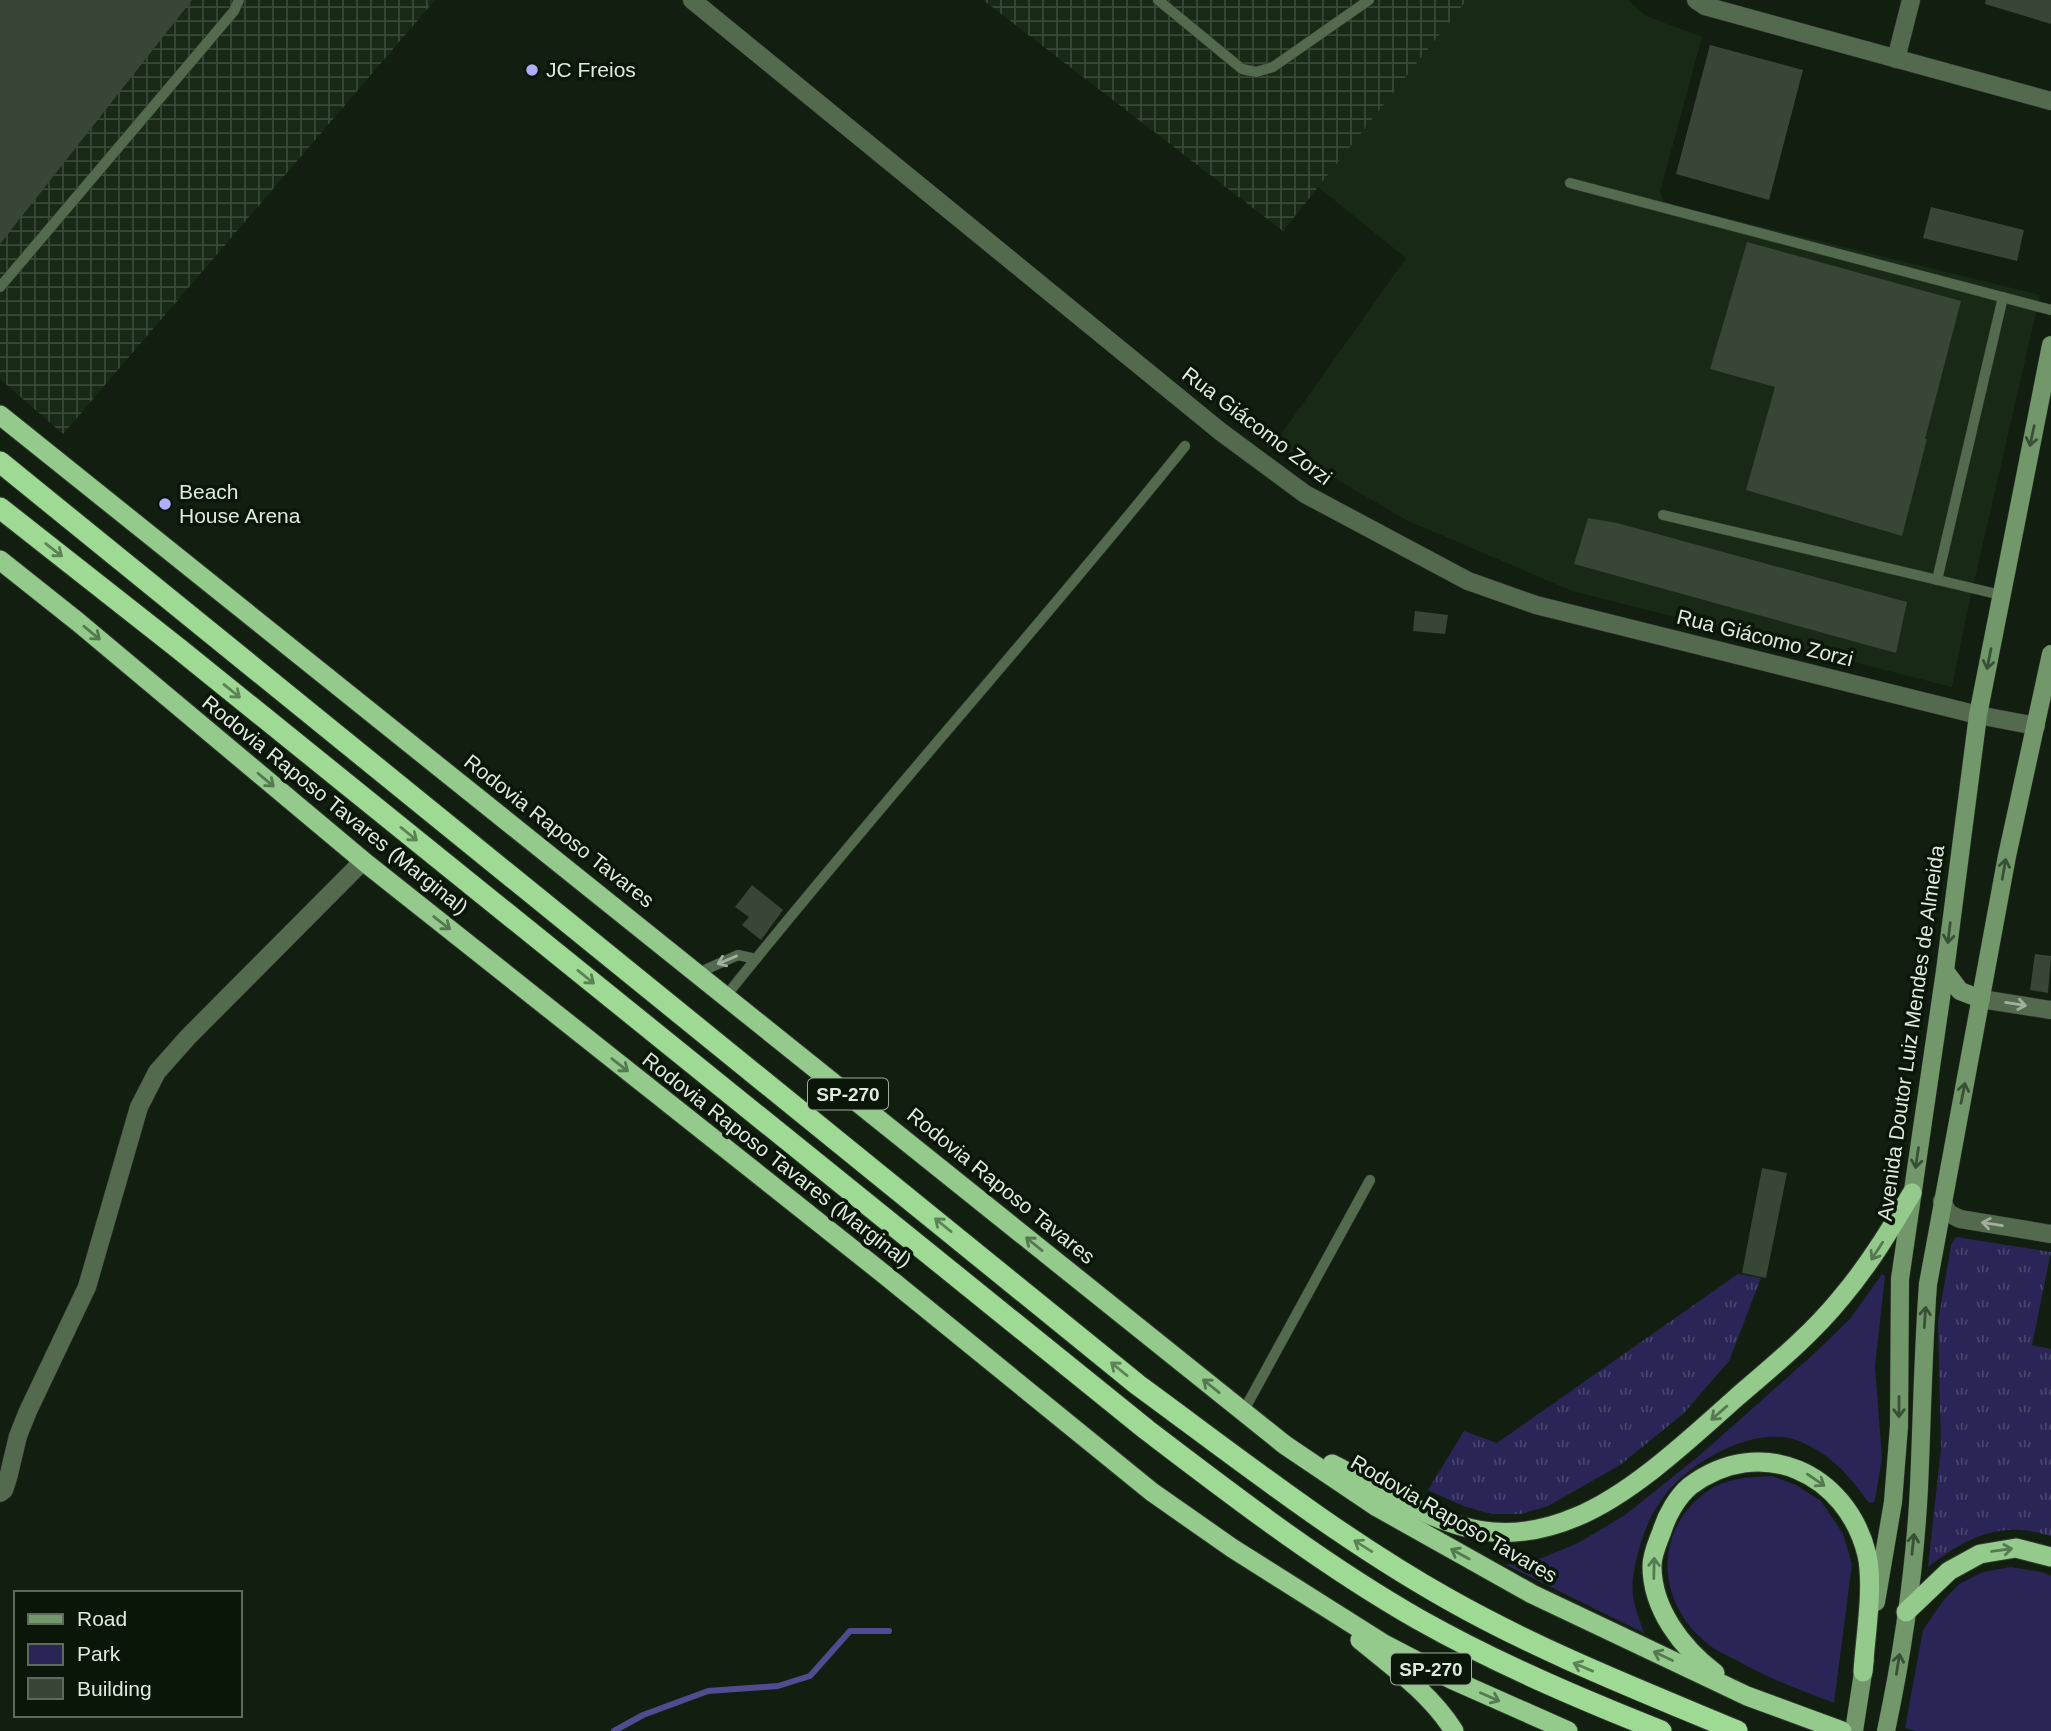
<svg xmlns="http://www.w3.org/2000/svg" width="2051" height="1731" font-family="Arial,sans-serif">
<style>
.built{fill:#182a15}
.industrial{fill:url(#industrial-grid)}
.grass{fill:url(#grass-tufts)}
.park{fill:#2a2556}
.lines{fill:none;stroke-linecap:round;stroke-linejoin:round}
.stream{stroke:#514c92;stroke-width:6}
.building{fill:#374635}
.service-casing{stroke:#2f3b2d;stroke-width:11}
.minor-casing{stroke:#2f3b2d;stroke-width:19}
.secondary-casing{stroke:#2f3b2d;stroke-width:19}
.trunk-casing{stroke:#2f3b2d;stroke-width:21}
.motorway-casing{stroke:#2f3b2d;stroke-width:23}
.service{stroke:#536a4f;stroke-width:10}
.minor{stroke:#536a4f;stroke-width:18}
.secondary{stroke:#72976b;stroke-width:18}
.trunk{stroke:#94ca8b;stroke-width:19}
.motorway{stroke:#9fda95;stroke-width:21}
.oneway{stroke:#385035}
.oneway2{stroke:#5c8256}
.oneway3{stroke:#557950}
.oneway4{stroke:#a1b09e}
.poi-dot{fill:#b0aefa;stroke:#091608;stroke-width:2.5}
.labels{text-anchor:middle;stroke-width:7;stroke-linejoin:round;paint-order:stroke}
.shield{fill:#091608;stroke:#a0aa9e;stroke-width:2}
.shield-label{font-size:19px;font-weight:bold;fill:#e0e9df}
.poi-label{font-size:21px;fill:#e0e9df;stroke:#091608;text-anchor:start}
.street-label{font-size:21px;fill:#e0e9df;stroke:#091608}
</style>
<defs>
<pattern id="industrial-grid" width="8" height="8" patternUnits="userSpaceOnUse" patternTransform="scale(1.75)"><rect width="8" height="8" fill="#182a15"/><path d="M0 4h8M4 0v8" fill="none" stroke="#394937"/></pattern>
<pattern id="grass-tufts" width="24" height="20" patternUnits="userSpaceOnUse" patternTransform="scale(1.75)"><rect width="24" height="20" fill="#2a2556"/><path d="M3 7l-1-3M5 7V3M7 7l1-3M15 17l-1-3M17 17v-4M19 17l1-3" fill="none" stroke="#49456e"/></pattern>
</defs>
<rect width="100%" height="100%" fill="#121f10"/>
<!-- built -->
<path class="built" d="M1467,0H1628L1646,16L1702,37L1660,192L1665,203L2040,295L1967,613L1952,687L1572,591L1406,520L1275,443L1406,258L1318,187Z"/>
<!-- industrial -->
<g class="industrial">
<path d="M0,0H435L63,434L0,379Z"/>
<path d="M983,0H1467L1283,231Z"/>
</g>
<!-- grass -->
<g class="grass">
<path d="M1956,1237L2051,1252L2032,1345L2051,1349V1536C2000,1520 1968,1537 1928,1567L1941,1448L1938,1322L1951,1245Z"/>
<path d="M1738,1274L1761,1278L1729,1361L1683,1414L1620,1465L1548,1506L1521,1514H1492L1463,1506L1428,1490L1464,1431L1497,1443Z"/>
</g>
<!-- park -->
<g class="park">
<path d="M1882,1274L1885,1276L1875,1366L1882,1458L1875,1500L1873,1503L1868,1502C1849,1474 1828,1452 1796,1440C1773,1432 1743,1440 1723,1450C1678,1473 1653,1500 1639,1549C1635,1564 1631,1581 1633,1597C1635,1609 1640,1621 1644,1633L1506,1565L1542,1558L1578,1543L1625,1515L1700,1455L1817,1351L1850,1319Z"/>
<path d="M1772,1476L1796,1485L1821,1501L1843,1534L1852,1564L1834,1703C1800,1690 1767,1678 1736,1660C1727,1655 1716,1651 1708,1644C1654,1601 1652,1525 1714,1487C1730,1478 1753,1477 1772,1476Z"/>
<path d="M2011,1567L2042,1572L2051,1576V1731H1916L1905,1728L1923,1630L1943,1601L1959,1584L1983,1572Z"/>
</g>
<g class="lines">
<!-- stream -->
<path class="stream" d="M614,1731L643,1715L708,1691L778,1686L810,1676L850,1631H889"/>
</g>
<!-- building -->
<g class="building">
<path d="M0,0H192L0,244Z"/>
<path d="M1986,0H2051V24L1985,4Z"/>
<path d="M1710,45L1803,70L1769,200L1676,174Z"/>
<path d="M1931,207L2024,230L2017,261L1923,238Z"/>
<path d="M1747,242L1961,301L1925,439H1927L1902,536L1746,490L1775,387L1710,369Z"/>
<path d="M1588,518L1617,523L1907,602L1896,653L1574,564Z"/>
<path d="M1415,611L1448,615L1445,634L1413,631Z"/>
<path d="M752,885L783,910L761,940L742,925L749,917L735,907Z"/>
<path d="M2035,954L2051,956L2048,993L2030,990Z"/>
<path d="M1762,1168L1787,1173L1766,1278L1742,1273Z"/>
</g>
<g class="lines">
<defs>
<g id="service">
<path d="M1158,0L1242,69L1256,72L1273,67L1369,0"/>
<path d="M1570,183L2051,310"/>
<path d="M0,287L234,11L239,0"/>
<path d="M1663,515L2001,595"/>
<path d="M1937,580L2003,297"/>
<path d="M698,973L738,955L756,959"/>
<path d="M726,996C875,809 1036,632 1185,446"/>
<path d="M1243,1412L1370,1180"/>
</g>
<g id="minor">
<path d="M692,0L1221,432L1305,494L1468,581L1536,605L1978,715L2036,726"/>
<path d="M1696,0L1705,6L2051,101"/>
<path d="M1896,59L1911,0"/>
<path d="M1981,999L2051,1010"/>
<path d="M1942,1201L1948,1213L1960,1219L2051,1234"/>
<path d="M0,1493L4,1490L8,1478L18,1436L28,1411L87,1287L139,1107L157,1072L188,1037L363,861"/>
</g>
<g id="secondary">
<path d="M1945,971L1960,991L1981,999"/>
<path d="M1876,1602L1893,1502L1899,1426L1900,1279L1945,971L1978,715L2051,345"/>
<path d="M1854,1731L1865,1660"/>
<path d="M1886,1731C1903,1651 1915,1568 1919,1487C1922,1419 1923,1351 1928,1284L2007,856L2051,654"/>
</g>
<g id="trunk">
<path d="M0,415L1285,1445L1377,1507L1532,1594L1747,1696L1842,1731"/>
<path d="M0,560L78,622L367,864L885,1275L1152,1492L1232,1548L1384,1644L1453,1680L1568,1731"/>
<path d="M1332,1464C1380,1488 1438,1528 1493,1532C1520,1534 1550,1528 1576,1517C1632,1494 1691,1438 1737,1397C1773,1366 1811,1335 1841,1298C1869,1265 1890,1230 1912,1193"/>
<path d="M1906,1612L1949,1571L1980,1554L2016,1548L2051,1557"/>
<path d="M1360,1640C1393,1667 1431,1694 1454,1731"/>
<path d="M1715,1673C1682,1648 1652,1609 1652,1566C1652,1554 1658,1542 1662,1531C1667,1515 1677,1497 1690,1486C1761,1433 1847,1473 1867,1555C1874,1587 1865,1639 1863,1672"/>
</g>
<g id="motorway">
<path d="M0,462L1138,1385C1239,1459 1338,1537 1448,1599C1540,1651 1639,1690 1737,1731"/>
<path d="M0,508L178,648L1147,1430C1235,1497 1322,1564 1418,1619C1496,1663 1578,1698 1661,1731"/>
</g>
</defs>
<!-- service casing -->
<use href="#service" class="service-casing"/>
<!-- minor casing -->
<use href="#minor" class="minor-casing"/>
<!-- secondary casing -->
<use href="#secondary" class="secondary-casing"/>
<!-- trunk casing -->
<use href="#trunk" class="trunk-casing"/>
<!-- motorway casing -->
<use href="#motorway" class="motorway-casing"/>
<!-- service -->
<use href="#service" class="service"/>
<!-- minor -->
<use href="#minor" class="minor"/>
<!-- secondary -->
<use href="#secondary" class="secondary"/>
<!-- trunk -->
<use href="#trunk" class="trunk"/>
<!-- motorway -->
<use href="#motorway" class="motorway"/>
</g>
<!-- one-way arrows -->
<defs><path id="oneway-shaft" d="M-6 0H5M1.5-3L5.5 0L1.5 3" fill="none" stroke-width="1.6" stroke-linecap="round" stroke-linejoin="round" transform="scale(1.75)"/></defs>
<g class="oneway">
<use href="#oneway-shaft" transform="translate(2032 436) rotate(102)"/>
<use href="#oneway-shaft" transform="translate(1989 659) rotate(101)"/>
<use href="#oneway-shaft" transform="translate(2004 869) rotate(-80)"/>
<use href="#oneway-shaft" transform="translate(1949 933) rotate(97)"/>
<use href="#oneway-shaft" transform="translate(1963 1093) rotate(-79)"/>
<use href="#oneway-shaft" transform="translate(1917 1158) rotate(98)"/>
<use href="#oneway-shaft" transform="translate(1925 1317) rotate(-86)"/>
<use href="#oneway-shaft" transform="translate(1899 1407) rotate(90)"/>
<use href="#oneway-shaft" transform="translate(1913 1544) rotate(-84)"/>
<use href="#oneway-shaft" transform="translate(1898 1664) rotate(-81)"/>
</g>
<g class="oneway2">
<use href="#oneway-shaft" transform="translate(54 550) rotate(38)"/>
<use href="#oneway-shaft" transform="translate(232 691) rotate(39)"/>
<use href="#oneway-shaft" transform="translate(409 834) rotate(39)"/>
<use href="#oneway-shaft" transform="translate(586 977) rotate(39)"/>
<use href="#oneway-shaft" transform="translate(943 1225) rotate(-141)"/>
<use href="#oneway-shaft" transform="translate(1119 1369) rotate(-141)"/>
<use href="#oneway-shaft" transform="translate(1363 1546) rotate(-148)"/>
<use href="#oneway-shaft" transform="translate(1583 1667) rotate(-157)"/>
</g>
<g class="oneway3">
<use href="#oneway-shaft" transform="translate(92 633) rotate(40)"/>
<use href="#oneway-shaft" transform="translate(266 780) rotate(40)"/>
<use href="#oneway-shaft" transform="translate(442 923) rotate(38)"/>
<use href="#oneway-shaft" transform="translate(620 1065) rotate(38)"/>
<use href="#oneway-shaft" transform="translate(1034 1244) rotate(-141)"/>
<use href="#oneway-shaft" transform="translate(1877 1251) rotate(123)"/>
<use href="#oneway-shaft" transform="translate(1211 1386) rotate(-141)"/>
<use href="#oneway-shaft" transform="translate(1719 1413) rotate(139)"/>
<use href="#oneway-shaft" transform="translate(1816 1480) rotate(34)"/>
<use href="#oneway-shaft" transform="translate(2002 1550) rotate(-8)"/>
<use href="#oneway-shaft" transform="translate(1460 1554) rotate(-151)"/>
<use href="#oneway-shaft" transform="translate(1654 1568) rotate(-89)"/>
<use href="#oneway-shaft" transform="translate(1663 1656) rotate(-155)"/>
<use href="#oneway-shaft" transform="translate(1490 1697) rotate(24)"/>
</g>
<g class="oneway4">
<use href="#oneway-shaft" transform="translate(727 960) rotate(157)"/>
<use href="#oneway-shaft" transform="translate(2016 1004) rotate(9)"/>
<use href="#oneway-shaft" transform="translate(1992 1224) rotate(-171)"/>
</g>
<!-- markers -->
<g class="poi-dot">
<circle cx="532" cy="70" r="7"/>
<circle cx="165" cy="504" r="7"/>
</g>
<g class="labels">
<!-- shield labels -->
<g class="shield">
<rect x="808" y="1078.5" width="80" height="31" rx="5"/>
<rect x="1391" y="1653.5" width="80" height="31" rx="5"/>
</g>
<g class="shield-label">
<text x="848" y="1101">SP-270</text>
<text x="1431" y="1676">SP-270</text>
</g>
<!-- poi labels -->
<g class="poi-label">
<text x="546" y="77">JC Freios</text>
<text x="179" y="499">Beach<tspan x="179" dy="24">House Arena</tspan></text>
</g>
<!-- street labels -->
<g class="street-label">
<text transform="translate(1257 426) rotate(37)" y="7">Rua Giácomo Zorzi</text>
<text transform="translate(1765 638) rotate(14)" y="7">Rua Giácomo Zorzi</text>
<text transform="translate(335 805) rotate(39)" y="7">Rodovia Raposo Tavares (Marginal)</text>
<text transform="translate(559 831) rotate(38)" y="7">Rodovia Raposo Tavares</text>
<text transform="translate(1911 1033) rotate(-82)" y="7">Avenida Doutor Luiz Mendes de Almeida</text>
<text transform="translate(777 1160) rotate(38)" y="7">Rodovia Raposo Tavares (Marginal)</text>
<text transform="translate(1001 1186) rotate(39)" y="7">Rodovia Raposo Tavares</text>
<text transform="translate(1454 1519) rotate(30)" y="7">Rodovia Raposo Tavares</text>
</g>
</g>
<!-- legend -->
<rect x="14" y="1591" width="228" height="126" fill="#091608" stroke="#5f6a5e" stroke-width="2"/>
<rect x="28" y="1614" width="35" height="10" fill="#72976b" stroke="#5f6a5e" stroke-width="2"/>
<text x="77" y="1626" font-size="21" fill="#e0e9df">Road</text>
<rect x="28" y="1644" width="35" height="21" fill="#2a2556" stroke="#5f6a5e" stroke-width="2"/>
<text x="77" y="1661" font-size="21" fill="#e0e9df">Park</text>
<rect x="28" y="1678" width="35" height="21" fill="#374635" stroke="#5f6a5e" stroke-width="2"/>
<text x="77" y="1696" font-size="21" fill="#e0e9df">Building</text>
</svg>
